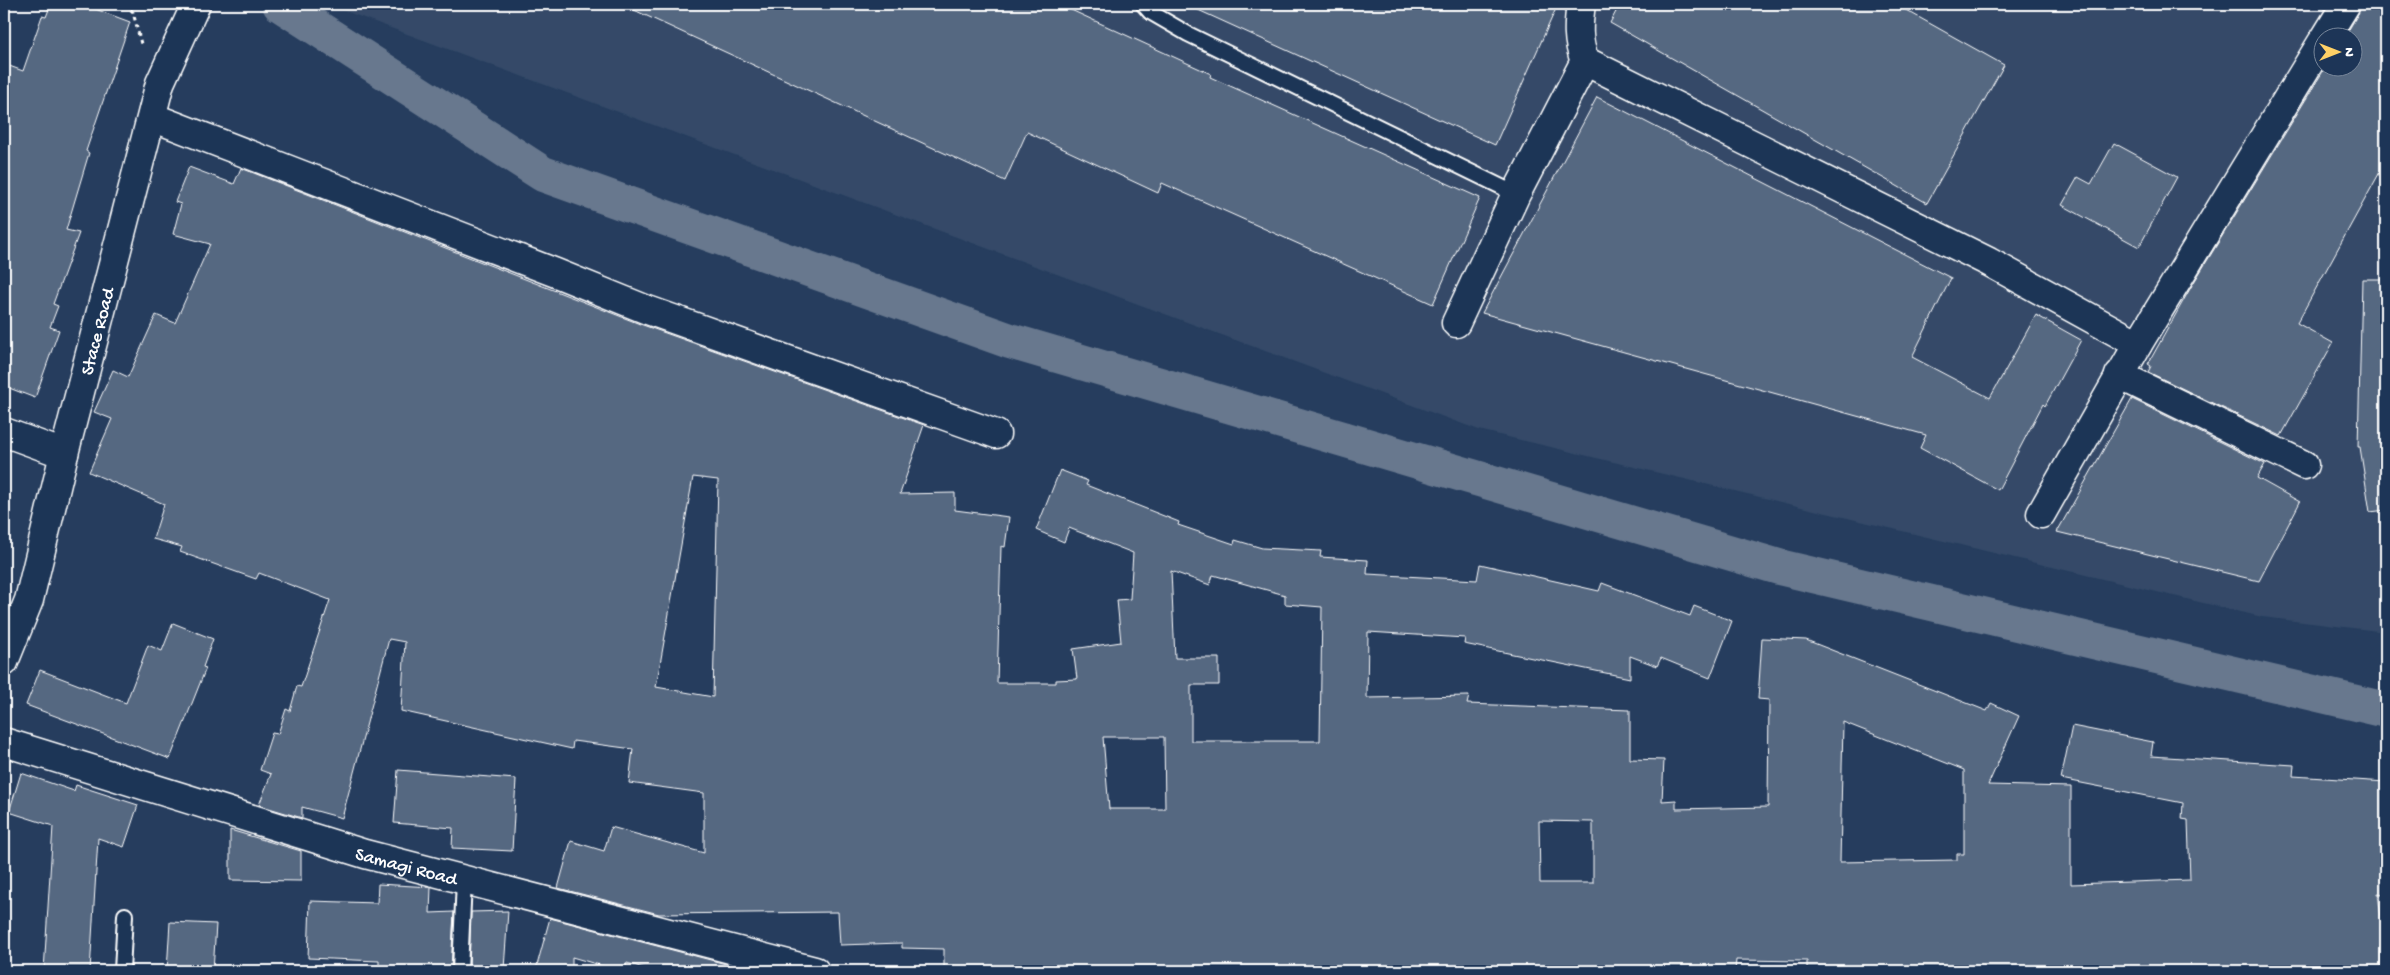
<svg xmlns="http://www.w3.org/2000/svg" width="2390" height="975" font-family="'Gochi Hand',sans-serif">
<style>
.built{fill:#344a68;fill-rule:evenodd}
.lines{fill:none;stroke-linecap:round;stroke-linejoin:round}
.canal{stroke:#67788e;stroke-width:36}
.building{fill:#556781;stroke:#fff;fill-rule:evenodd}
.service-casing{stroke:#fff;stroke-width:18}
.minor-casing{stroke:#fff;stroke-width:31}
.primary-casing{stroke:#fff;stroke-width:31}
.path{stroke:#fff;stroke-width:3;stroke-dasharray:4 4;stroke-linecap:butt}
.service{stroke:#1d3557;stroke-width:14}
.minor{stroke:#1d3557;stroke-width:28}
.primary{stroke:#1d3557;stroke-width:28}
.labels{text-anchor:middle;stroke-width:5;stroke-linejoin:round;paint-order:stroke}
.street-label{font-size:19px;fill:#fff;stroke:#1d3557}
</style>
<rect width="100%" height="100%" fill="#263d5e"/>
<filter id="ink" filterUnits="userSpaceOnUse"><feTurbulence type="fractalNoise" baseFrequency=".02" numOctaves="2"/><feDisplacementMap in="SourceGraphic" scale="10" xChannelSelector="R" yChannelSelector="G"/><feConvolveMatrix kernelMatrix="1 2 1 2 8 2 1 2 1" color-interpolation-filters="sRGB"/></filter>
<g filter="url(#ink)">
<!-- built -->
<path class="built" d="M326,4H2386V632L2262,617L1479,430ZM2322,38H2352V68H2322Z"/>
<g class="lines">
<!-- canal -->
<path class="canal" d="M280,4L543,174L1010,341L1779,567L2386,710"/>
</g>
<!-- building -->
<g class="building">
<path d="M51,4H82L130,22L86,151L89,153L66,230L79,233L53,304L58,306L50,327L59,330L35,398L4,386V64L23,71L42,16L46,17Z"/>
<path d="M621,4H1058L1211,74L1210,77L1480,198L1433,304L1162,183L1158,193L1027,132L1005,181Z"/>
<path d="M1185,4H1558L1495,145Z"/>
<path d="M1620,4H1895L2004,65L1927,203L1610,23Z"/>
<path d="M2362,4H2386V161L2297,323L2333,343L2281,436L2148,372L2151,366L2148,364L2191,287L2325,68H2352V38H2344L2359,12Z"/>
<path d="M1597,97L1951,278L1912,357L1990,398L2036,315L2081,340L2045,406L2043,404L1998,490L1920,448L1926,435L1482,313Z"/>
<path d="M2114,143L2177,177L2139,247L2062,205L2078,177L2091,184Z"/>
<path d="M189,167L234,184L241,168L640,324L924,425L900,494L955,493V510L1009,517L1005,547L1001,546L997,683H1056V680L1077,679L1073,649L1121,642L1117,600L1130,599L1133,553L1069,528L1064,542L1036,530L1060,470L1088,481L1086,485L1179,522L1178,525L1234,544L1235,540L1262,548L1321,551L1320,557L1368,560L1367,574L1477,580L1480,564L1599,591L1602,583L1690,616L1694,606L1732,621L1710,678L1661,658L1657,666L1630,656V678L1464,644L1465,638L1368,632L1367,698L1469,696L1467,704L1630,710V759L1664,760L1662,801L1676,800V809L1768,807L1769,700L1758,699L1762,638L1806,640L1987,711L1991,703L2019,716L1988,785L2071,787V884L2190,880L2188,820L2182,819L2183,803L2061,779L2072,726L2153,742L2151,756L2294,765L2293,776L2386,782V895L2378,893L2384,943L2381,944V971H1807V961L1736,960L1735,971H944V949L902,948V943L840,945L838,912L659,914L558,888L571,841L604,851L611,827L704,853V793L629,783L633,749L573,741L572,749L401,711L405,642L389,639L342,818L302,807V818L259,805L271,774L260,770L272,733L278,734L286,709L290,711L297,686L301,687L330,600L259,573L256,579L180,552L182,547L153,539L164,504L89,472L112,419L94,412L113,370L128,377L156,315L175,323L210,244L173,234L181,204L175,202ZM693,477L718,480L713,697L656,687ZM1171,571L1210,585L1213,575L1285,595V604L1322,607L1320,741H1191V685H1219V658H1175ZM1843,722L1964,770V854H1957V860L1840,862ZM1103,737H1164L1165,809H1109ZM1539,821L1593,822V883H1540Z"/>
<path d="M2362,279H2386V510L2370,512L2360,447H2358Z"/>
<path d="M2132,399L2265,464L2257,478L2300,502L2259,581L2057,532Z"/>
<path d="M173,623L213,639L203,667L206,668L170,759L26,705L40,670L126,703L148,645L162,651Z"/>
<path d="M398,770L516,779L512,851L452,848L453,828L394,823Z"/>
<path d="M21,773L74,791L76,785L138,805L124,847L98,838L90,971H44L53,826L9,812Z"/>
<path d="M230,830L301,851V881L230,880Z"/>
<path d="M378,884L431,887L430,913L454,912L451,969L379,971V961L308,958L310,901L377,903Z"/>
<path d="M508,911L504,969H469L471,912Z"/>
<path d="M550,918L745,969L744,971H653L627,963L624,971H620L572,957V969H536Z"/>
<path d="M170,922L216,924L213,971H167Z"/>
</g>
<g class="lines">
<defs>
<g id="service">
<path d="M1143,4L1150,12L1188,34L1516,194"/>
<path d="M122,971L125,915"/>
<path d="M460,971L464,880"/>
</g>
<g id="minor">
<path d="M1581,4C1578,25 1577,41 1585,61L1989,262L2138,344"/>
<path d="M2325,38L2346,4"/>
<path d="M152,117L556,273L645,309L996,434"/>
<path d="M1456,323L1516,194L1585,61"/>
<path d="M2119,375L2304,465"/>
<path d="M4,432L64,454"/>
<path d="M2041,514L2138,344L2322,42"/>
<path id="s1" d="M4,742L365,854L815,971"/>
</g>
<g id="primary">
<path id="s2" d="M4,662L29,600L64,454L160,83L196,4"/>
</g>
</defs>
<!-- service casing -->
<use href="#service" class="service-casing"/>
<!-- minor casing -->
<use href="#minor" class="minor-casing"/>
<!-- primary casing -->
<use href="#primary" class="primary-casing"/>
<!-- path -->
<path class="path" d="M125,4L133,12L141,44"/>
<!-- service -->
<use href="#service" class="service"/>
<!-- minor -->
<use href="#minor" class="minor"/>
<!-- primary -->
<use href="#primary" class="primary"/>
</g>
</g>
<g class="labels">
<!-- street labels -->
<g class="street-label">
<text dy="7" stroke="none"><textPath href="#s2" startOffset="344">Stace Road</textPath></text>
<text dy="7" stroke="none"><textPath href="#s1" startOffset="421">Samagi Road</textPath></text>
</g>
</g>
<!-- margin -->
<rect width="2390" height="975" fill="none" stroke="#1d3557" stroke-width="20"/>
<rect x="10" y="10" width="2370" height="955" fill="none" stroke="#fff" stroke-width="2" filter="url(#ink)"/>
<!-- north arrow -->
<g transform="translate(2338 52) rotate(90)"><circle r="24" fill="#1d3557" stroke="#77869a"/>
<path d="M0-4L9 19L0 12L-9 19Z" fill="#ffd166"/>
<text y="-8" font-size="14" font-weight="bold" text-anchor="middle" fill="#ffffff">N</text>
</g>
</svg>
